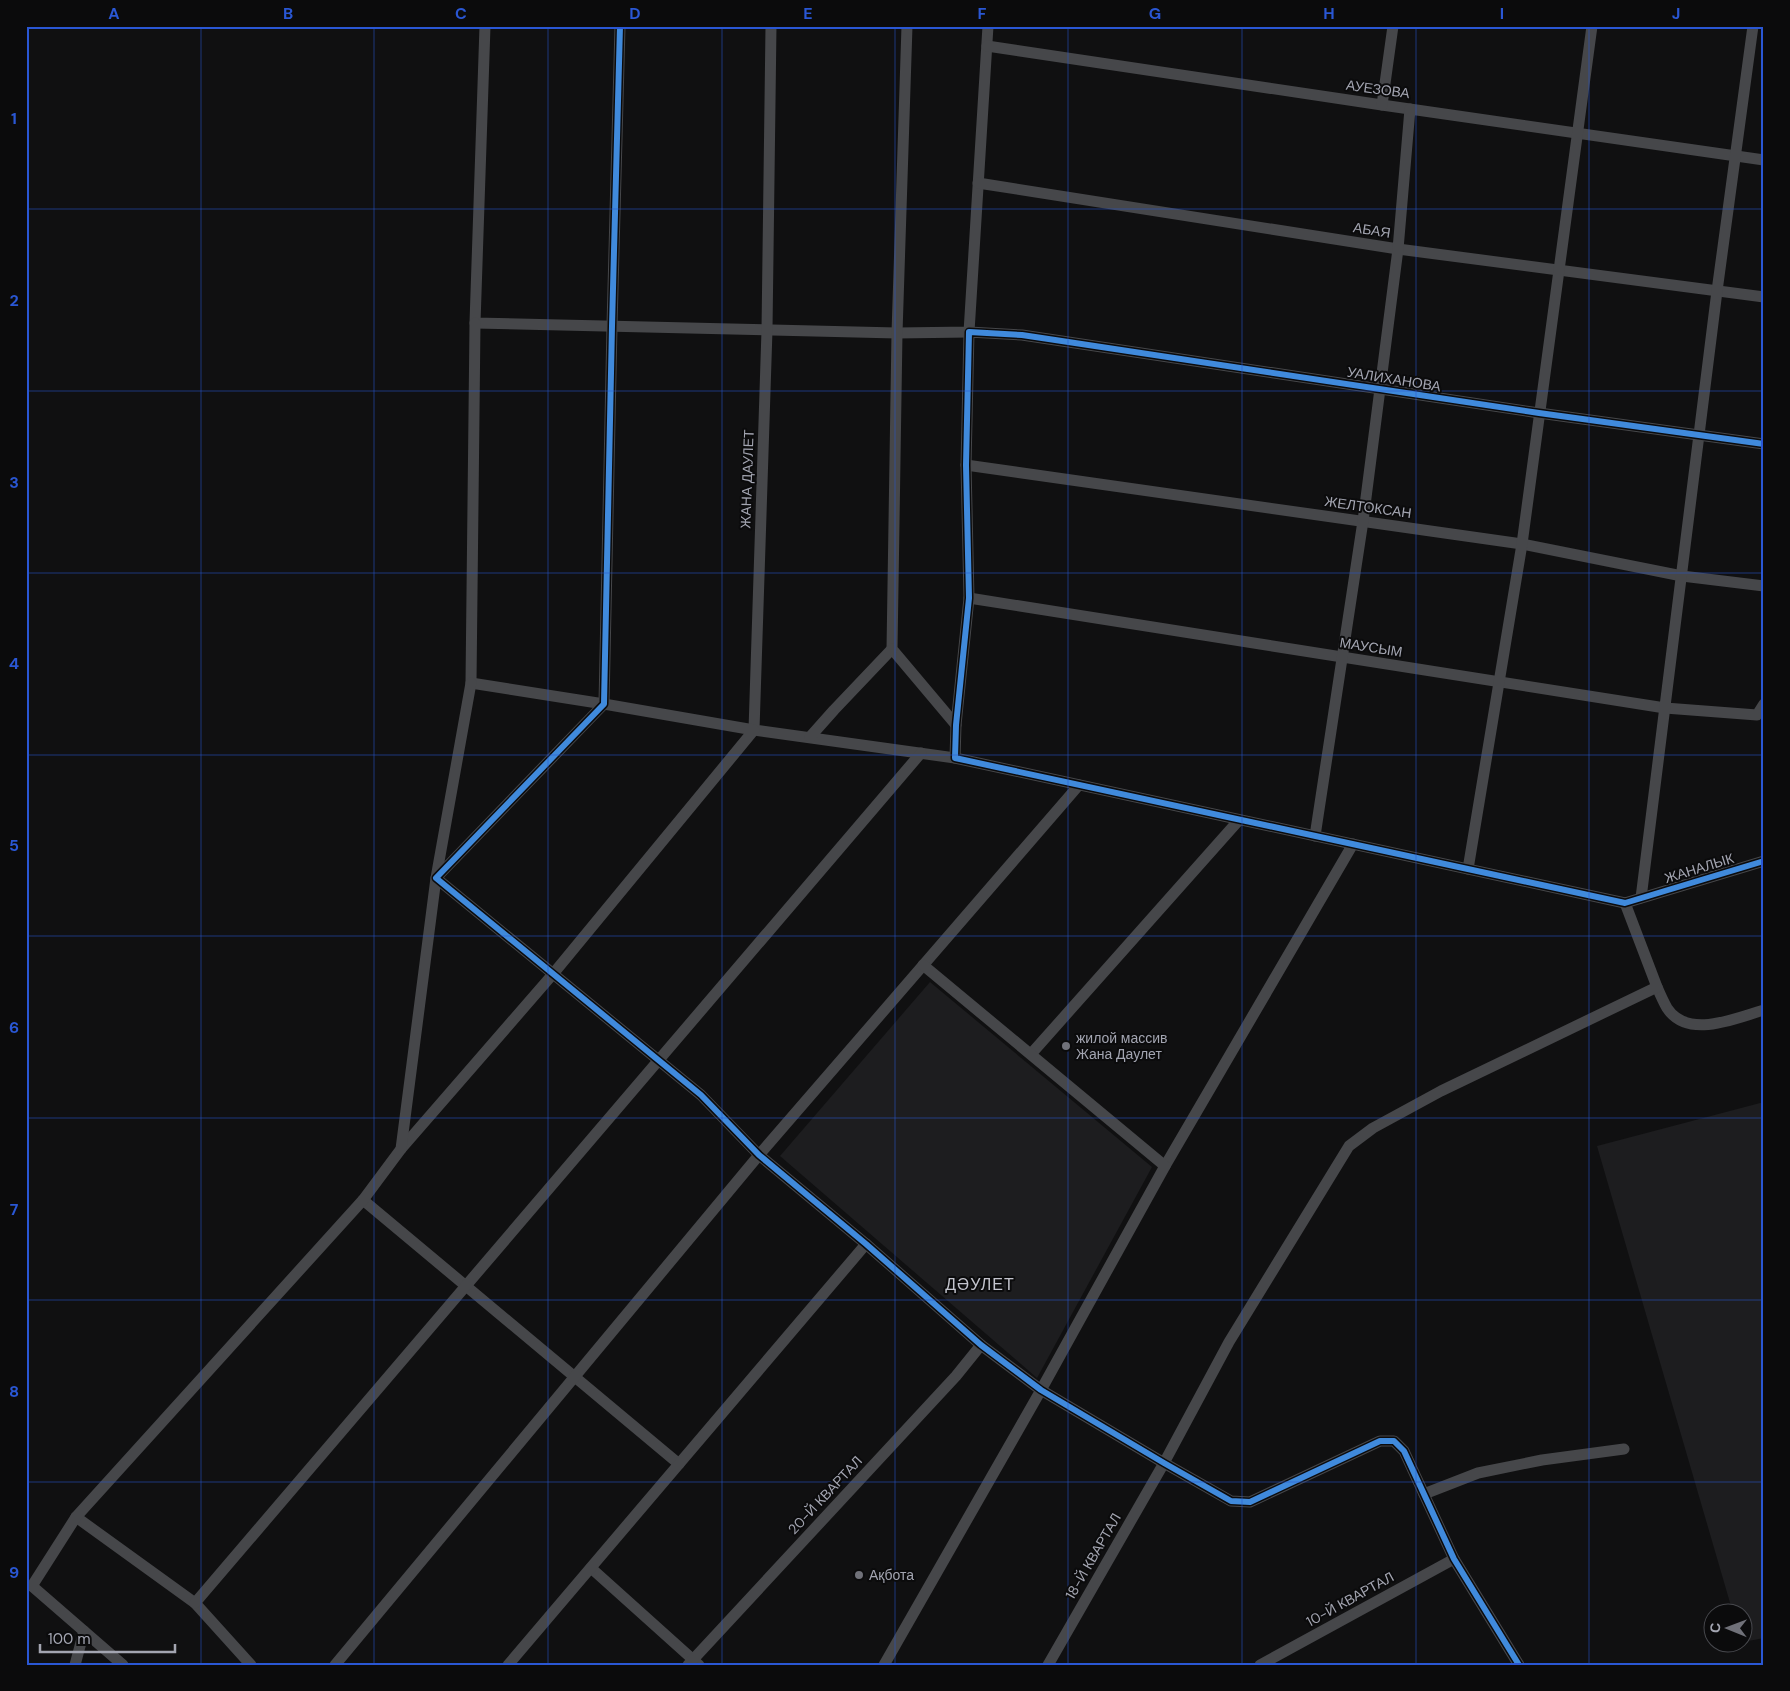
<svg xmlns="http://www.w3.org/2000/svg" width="1790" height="1691" font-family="'DM Sans',sans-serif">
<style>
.built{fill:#1d1d1f}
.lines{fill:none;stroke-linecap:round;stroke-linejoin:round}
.street{stroke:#46474a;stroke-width:11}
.cycleway-casing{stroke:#0b0b0c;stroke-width:9}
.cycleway{stroke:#408adc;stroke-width:6}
.grid{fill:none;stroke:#2a57d4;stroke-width:1;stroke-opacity:0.55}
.poi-dot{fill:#707179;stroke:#0b0b0c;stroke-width:2}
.labels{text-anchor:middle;stroke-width:4;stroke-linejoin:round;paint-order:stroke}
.street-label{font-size:14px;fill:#a3a5b1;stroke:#0b0b0c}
.poi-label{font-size:14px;fill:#a3a5b1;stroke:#0b0b0c;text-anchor:start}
.quarter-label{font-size:16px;letter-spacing:1px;fill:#c3c4cd;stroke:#0b0b0c}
.neatline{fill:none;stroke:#2a57d4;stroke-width:2}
.grid-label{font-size:16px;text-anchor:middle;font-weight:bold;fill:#2a57d4}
</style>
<rect width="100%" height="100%" fill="#101011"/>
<!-- built -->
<g class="built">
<path d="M930,982L1152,1167L1037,1378L780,1156Z"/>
<path d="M1764,1102V1638L1743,1642L1742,1614L1733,1613L1597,1146Z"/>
</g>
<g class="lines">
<!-- street -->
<g class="street">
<path d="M485,26L475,323L897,333L969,332L988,26"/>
<path d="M620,26L612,326L604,704L436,878L701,1095L759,1155L866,1244L981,1345L1041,1390L1164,1463L1231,1501L1250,1502L1380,1441H1394L1404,1451L1454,1559L1519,1665"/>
<path d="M771,26L767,330L754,730L955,758"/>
<path d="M907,26L897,333L892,649L956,725"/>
<path d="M987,46L1382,105L1764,160"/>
<path d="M1382,105L1393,26"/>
<path d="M978,183L1398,249L1764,297"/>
<path d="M1764,444L1539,413L1022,335L969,332L966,465L969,598L956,725L955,758L1625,903L1764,861"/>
<path d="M966,465L1522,544L1682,576L1764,586"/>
<path d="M969,598L1665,708L1757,715L1764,704"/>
<path d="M810,737L834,710L892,649"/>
<path d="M1315,836L1363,521L1398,249L1410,109"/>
<path d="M1468,869L1522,544L1592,26"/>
<path d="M1641,898L1717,291L1753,26"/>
<path d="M1657,987C1660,994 1663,1001 1667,1008C1688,1040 1735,1018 1764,1010"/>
<path d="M1031,1054L1239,820"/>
<path d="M401,1149L553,974L754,730L604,704L471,683L475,323"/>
<path d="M1165,1166L1353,844"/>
<path d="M363,1200L679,1464"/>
<path d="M1424,1494L1478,1473L1542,1460L1624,1449"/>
<path d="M76,1517L195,1603L251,1665"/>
<path d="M591,1568L699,1665"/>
<path d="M195,1603L921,753"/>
<path d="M75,1665L84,1631"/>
<path d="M123,1665L32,1586L76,1517L363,1200L401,1149L436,878L471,683"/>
<path d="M335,1665L759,1155L1079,785"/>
<path d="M508,1665L866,1244"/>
<path d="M688,1665L956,1376L981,1345"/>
<path d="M884,1665L1041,1390L1165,1166L923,965"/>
<path d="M1048,1665L1164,1463L1229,1342L1349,1146L1373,1128L1441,1091L1657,987L1625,903"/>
<path d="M1260,1665L1454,1559"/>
</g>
<defs>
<g id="cycleway">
<path d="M620,26L612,326L604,704L436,878L701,1095L759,1155L866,1244L981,1345L1041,1390L1164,1463L1231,1501L1250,1502L1380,1441H1394L1404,1451L1454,1559L1519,1665"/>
<path d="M1764,444L1539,413L1022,335L969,332L966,465L969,598L956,725L955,758L1625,903L1764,861"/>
</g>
</defs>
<!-- cycleway casing -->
<use href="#cycleway" class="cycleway-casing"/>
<!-- cycleway -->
<use href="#cycleway" class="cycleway"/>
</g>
<!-- grid -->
<path class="grid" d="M201,26V1665M374,26V1665M548,26V1665M722,26V1665M895,26V1665M1068,26V1665M1242,26V1665M1416,26V1665M1589,26V1665M26,209H1764M26,391H1764M26,573H1764M26,755H1764M26,936H1764M26,1118H1764M26,1300H1764M26,1482H1764"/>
<!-- markers -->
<g class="poi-dot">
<circle cx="1066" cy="1046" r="5"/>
<circle cx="859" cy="1575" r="5"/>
</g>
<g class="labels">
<!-- street labels -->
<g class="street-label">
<text transform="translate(1378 89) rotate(8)" y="5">АУЕЗОВА</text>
<text transform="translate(1372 230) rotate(9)" y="5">АБАЯ</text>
<text transform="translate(1394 379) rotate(9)" y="5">УАЛИХАНОВА</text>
<text transform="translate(747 479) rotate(-88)" y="5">ЖАНА ДАУЛЕТ</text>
<text transform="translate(1368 507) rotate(8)" y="5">ЖЕЛТОКСАН</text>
<text transform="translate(1371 647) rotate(9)" y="5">МАУСЫМ</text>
<text transform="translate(1699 868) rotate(-17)" y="5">ЖАНАЛЫК</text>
<text transform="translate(825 1495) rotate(-47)" y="5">20-Й КВАРТАЛ</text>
<text transform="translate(1093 1556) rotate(-60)" y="5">18-Й КВАРТАЛ</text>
<text transform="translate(1350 1599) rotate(-29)" y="5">10-Й КВАРТАЛ</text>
</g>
<!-- poi labels -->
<g class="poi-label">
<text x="1076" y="1043">жилой массив<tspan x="1076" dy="16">Жана Даулет</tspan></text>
<text x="869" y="1580">Ақбота</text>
</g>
<!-- quarter labels -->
<g class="quarter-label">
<text x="980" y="1290">ДӘУЛЕТ</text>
</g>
</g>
<!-- border -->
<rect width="1790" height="1691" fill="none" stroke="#0b0b0c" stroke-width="55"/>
<!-- north arrow -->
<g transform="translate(1728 1628) rotate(271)"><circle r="24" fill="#0b0b0c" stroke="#48494e"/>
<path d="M0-4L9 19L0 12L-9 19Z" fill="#707179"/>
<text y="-8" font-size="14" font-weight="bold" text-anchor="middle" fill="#a3a5b1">С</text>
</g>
<!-- scale -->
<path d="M40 1644v8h135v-8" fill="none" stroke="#a3a5b1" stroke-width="2.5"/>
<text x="48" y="1644" font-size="15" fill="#a3a5b1" stroke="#0b0b0c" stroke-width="4" paint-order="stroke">100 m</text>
<rect x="28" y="28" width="1734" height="1636" class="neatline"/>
<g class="grid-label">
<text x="114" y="19">A</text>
<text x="288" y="19">B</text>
<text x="461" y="19">C</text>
<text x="635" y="19">D</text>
<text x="808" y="19">E</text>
<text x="982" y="19">F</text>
<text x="1155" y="19">G</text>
<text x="1329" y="19">H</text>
<text x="1502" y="19">I</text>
<text x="1676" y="19">J</text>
<text x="14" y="124">1</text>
<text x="14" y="306">2</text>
<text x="14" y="488">3</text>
<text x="14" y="669">4</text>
<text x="14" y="851">5</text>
<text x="14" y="1033">6</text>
<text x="14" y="1215">7</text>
<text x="14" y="1397">8</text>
<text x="14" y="1578">9</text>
</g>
</svg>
